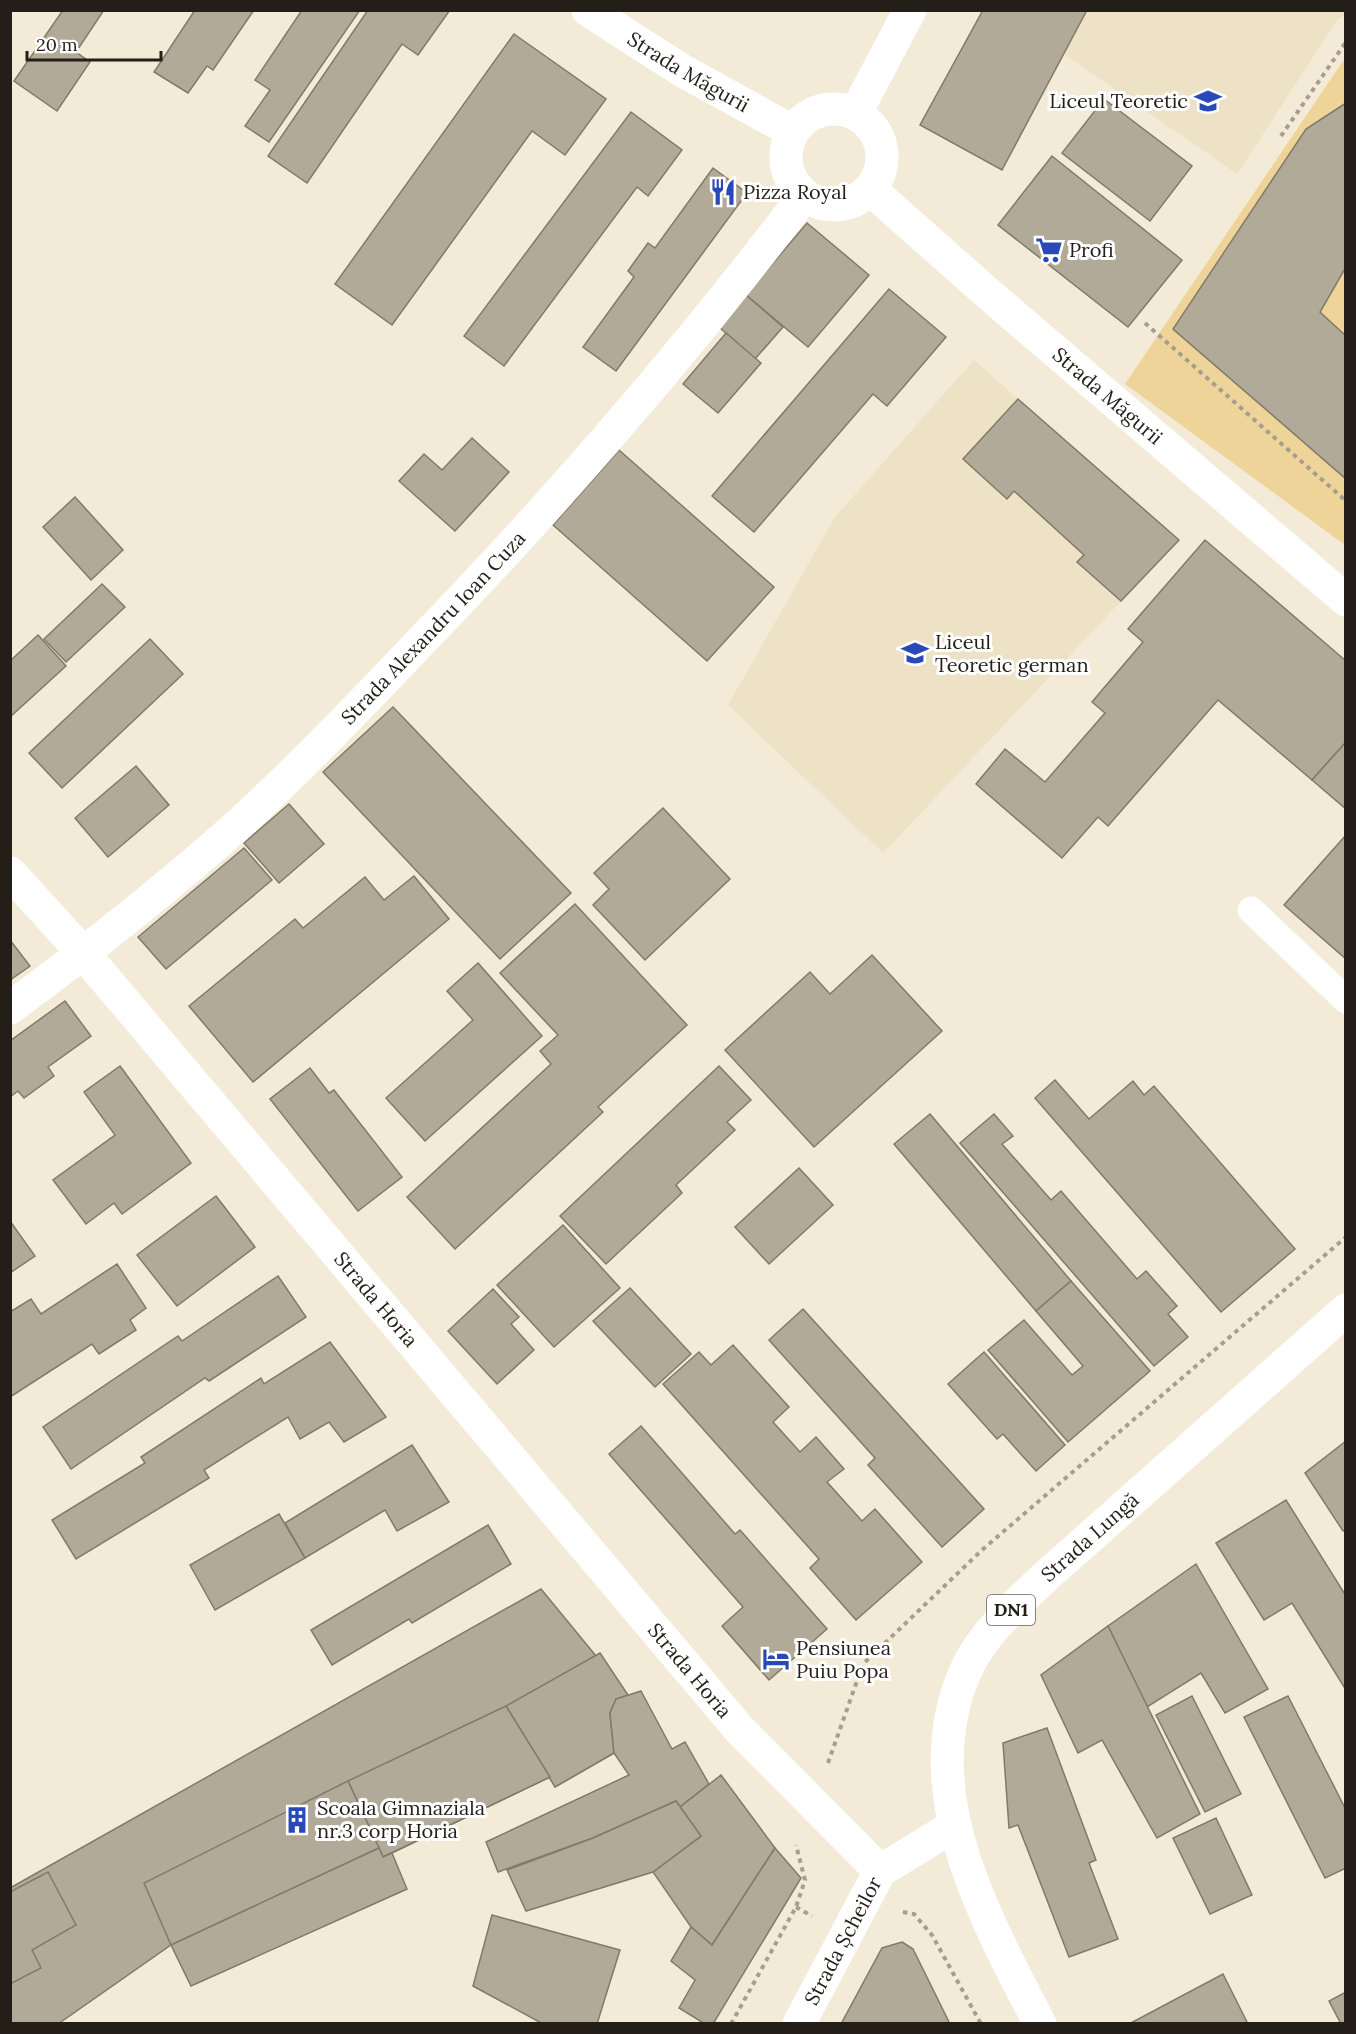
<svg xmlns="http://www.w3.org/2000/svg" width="1356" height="2034" font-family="Lora,serif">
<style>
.built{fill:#ede1c6}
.green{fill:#eed498}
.building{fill:#b2aa98;stroke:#817a68;stroke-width:1.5}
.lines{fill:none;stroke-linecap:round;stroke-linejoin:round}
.path{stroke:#a69f90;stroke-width:4;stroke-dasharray:4.5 4.5;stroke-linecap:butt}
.service{stroke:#fff;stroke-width:27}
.minor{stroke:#fff;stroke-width:33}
.trunk{stroke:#fff;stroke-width:33}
.labels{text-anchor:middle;stroke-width:6;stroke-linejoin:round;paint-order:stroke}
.shield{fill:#fff;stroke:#65625d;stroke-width:1.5}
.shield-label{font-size:18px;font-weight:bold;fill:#231f18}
.street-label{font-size:20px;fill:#231f18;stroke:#fff}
.poi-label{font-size:20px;fill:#231f18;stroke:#fff;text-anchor:start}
</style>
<rect width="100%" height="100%" fill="#f3ebd7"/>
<!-- built -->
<g class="built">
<path d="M983,11H1345V15L1338,19L1237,174L1064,54L1002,170L920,125Z"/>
<path d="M974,360L1179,540L883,853L728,705L835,517Z"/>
</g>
<!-- green -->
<path class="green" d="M1345,58V545L1125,384Z"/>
<!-- building -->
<g class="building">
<path d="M63,10H104L76,52L90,62L57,111L14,81Z"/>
<path d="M195,10H254L213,70L207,66L188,93L154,72Z"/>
<path d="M302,10H360L269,142L245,126L270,90L255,80Z"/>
<path d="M368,10H450L418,55L402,44L307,183L268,156Z"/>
<path d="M983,10H1087L1002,170L920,125Z"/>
<path d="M514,34L606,99L565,155L532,131L392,325L335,284Z"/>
<path d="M1104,99L1192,166L1150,221L1062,153Z"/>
<path d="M1346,103V267L1320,312L1346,336V479L1173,329L1306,129Z"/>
<path d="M631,112L682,150L648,196L637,187L504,366L464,336Z"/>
<path d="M1052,156L1182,260L1128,327L998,225Z"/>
<path d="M713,168L747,193L616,371L583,347L634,277L628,271L648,243L655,248Z"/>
<path d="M807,223L869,275L808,347L746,295Z"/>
<path d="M889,289L946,337L887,406L873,394L754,532L712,496Z"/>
<path d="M746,295L783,327L755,359L719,327Z"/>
<path d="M726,333L761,363L718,413L683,384Z"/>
<path d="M1018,399L1179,540L1121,601L1077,562L1084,555L1014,491L1007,499L963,459Z"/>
<path d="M472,438L509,472L455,531L399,481L424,454L442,470Z"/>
<path d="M619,450L774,587L707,661L553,525Z"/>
<path d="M75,497L123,550L91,580L43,527Z"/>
<path d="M1205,540L1346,661V742L1312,780L1218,700L1108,826L1098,817L1062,858L976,784L1005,749L1045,782L1105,713L1092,702L1143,642L1128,629Z"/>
<path d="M102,584L125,607L66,662L44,639Z"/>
<path d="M38,635L66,666L10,717V661Z"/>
<path d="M150,639L183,674L62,788L29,753Z"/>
<path d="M393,707L571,893L500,959L323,772Z"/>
<path d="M1346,742V809L1312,780Z"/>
<path d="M136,766L169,805L108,857L75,818Z"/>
<path d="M289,804L324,844L279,883L244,843Z"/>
<path d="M663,808L730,879L645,960L593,905L609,889L594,873Z"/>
<path d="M1346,835V959L1284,905Z"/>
<path d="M244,848L272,880L166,969L138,937Z"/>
<path d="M414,876L449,919L253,1082L189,1006L295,919L303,928L365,877L384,900Z"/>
<path d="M575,904L687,1025L598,1107L603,1112L455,1249L407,1197L551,1064L540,1051L558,1035L500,973Z"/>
<path d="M10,940L30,966L10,980Z"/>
<path d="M872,955L942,1031L814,1147L725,1050L810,972L830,994Z"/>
<path d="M478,963L542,1036L425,1141L386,1098L473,1020L447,991Z"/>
<path d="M65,1001L91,1036L48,1067L54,1076L24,1098L18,1091L10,1097V1041Z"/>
<path d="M120,1066L191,1163L122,1214L114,1203L86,1224L53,1180L115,1135L84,1092Z"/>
<path d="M719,1066L751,1100L727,1122L735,1130L676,1185L682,1193L606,1264L560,1216Z"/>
<path d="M310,1068L329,1093L334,1090L402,1177L358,1211L270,1099Z"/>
<path d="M1055,1080L1089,1119L1133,1081L1144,1095L1154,1086L1295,1249L1221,1312L1035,1098Z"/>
<path d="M930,1114L1071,1281L1036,1311L894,1144Z"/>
<path d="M994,1114L1013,1136L1002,1144L1051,1200L1061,1191L1137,1279L1146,1271L1177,1306L1168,1314L1188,1337L1154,1366L960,1143Z"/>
<path d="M799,1168L833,1205L769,1264L735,1227Z"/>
<path d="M216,1196L255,1247L177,1306L137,1255Z"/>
<path d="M10,1221L35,1256L10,1273Z"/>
<path d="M563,1225L620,1288L554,1347L497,1285Z"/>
<path d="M117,1264L146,1308L130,1320L136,1330L99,1354L92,1344L10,1397V1312L31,1299L41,1314Z"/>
<path d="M278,1276L306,1317L209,1381L205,1378L71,1469L43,1427L178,1336L182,1341Z"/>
<path d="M1071,1281L1150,1371L1068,1442L988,1350L1024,1320L1072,1375L1083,1366L1036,1311Z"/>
<path d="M630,1288L691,1354L655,1387L593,1321Z"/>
<path d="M493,1289L519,1317L511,1324L534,1350L497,1384L448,1331Z"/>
<path d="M803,1309L984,1509L942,1547L868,1465L875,1458L769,1340Z"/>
<path d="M330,1342L386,1417L344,1442L329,1422L300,1439L288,1417L204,1470L209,1478L76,1559L52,1520L145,1463L141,1457L261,1378L264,1384Z"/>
<path d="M733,1345L789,1407L773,1422L800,1452L816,1437L844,1469L827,1482L862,1521L875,1509L922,1562L856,1620L810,1568L819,1559L663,1384L699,1352L711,1365Z"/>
<path d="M984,1352L1065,1445L1036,1471L1003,1434L997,1439L948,1384Z"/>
<path d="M641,1426L735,1534L740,1530L827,1629L769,1680L722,1626L743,1607L609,1454Z"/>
<path d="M1346,1441V1529L1343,1531L1305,1473Z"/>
<path d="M412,1445L449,1502L397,1531L385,1510L305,1558L285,1523Z"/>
<path d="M1286,1500L1346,1596V1690L1292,1603L1264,1620L1216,1543Z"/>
<path d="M279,1514L305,1558L215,1610L190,1565Z"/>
<path d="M488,1525L511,1564L412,1623L409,1619L332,1665L311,1630Z"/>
<path d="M1196,1564L1268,1689L1225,1713L1201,1673L1147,1707L1108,1626Z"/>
<path d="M541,1589L628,1695L616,1699L614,1753L555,1787L550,1777L392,1853L171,1945L58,2024H10V1888Z"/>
<path d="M1108,1626L1200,1814L1157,1838L1102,1740L1078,1753L1041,1675Z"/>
<path d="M600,1653L628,1695L616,1699L610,1713L614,1753L555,1787L506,1706Z"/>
<path d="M641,1691L672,1749L685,1742L709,1784L680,1807L676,1801L593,1838L498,1872L486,1842L629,1775L614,1753L610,1713L616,1699Z"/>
<path d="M1192,1696L1241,1794L1205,1812L1156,1715Z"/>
<path d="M1288,1696L1346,1810V1868L1325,1878L1244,1717Z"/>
<path d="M506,1706L550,1777L383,1857L348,1781Z"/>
<path d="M1047,1728L1096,1860L1089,1863L1118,1939L1069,1957L1018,1825L1009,1828L1003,1743Z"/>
<path d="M721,1775L775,1848L712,1945L691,1927L653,1872L701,1836L680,1807Z"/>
<path d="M348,1781L379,1848L171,1945L144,1883Z"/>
<path d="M676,1801L701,1836L653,1872L526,1911L507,1870L593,1838Z"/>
<path d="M1216,1818L1252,1895L1210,1914L1173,1838Z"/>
<path d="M379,1848L383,1857L392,1853L407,1889L191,1986L171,1945Z"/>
<path d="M775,1848L801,1878L713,2024H705L679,2008L695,1980L671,1961L691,1927L712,1945Z"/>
<path d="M48,1872L76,1925L32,1950L41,1968L10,1984V1892Z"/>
<path d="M492,1915L620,1950L597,2024H543L473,1986Z"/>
<path d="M902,1942L913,1949L950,2024H841L882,1948Z"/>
<path d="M1223,1974L1248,2024H1129Z"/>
<path d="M1346,1992V2024H1341L1329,2001Z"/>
</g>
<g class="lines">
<!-- path -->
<g class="path">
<path d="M1281,136L1346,42"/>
<path d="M1145,323L1346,501"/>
<path d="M828,1763L863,1664L982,1550L1346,1237"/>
<path d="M796,1907L812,1916"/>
<path d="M903,1912L914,1914L932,1935L981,2024"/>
<path d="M731,2024L796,1907L805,1880L796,1845"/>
</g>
<!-- service -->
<path class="service" d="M1251,910L1346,1000"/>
<!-- minor -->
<g class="minor">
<path id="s1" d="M588,10L683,71L792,131"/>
<circle cx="834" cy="157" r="48"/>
<path d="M855,114L910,10"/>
<path id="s2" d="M870,189L992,297L1346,600"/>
<path id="s3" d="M10,873L84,954L740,1730L880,1871"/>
<path id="s4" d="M10,1008C89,950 165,890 238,825C297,771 353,713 408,655C549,510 682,357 804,196"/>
<path id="s5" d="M799,2024L880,1871L954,1826"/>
</g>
<!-- trunk -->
<path class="trunk" id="s6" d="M1040,2024C985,1917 910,1787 968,1666C985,1631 1017,1604 1045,1577L1346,1310"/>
</g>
<!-- icons -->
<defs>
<symbol id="school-bare" viewBox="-9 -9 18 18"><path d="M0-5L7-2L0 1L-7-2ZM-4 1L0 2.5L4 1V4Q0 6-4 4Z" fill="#2a49b9" stroke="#fff" stroke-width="2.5" paint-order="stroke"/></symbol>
<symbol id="restaurant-bare" viewBox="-9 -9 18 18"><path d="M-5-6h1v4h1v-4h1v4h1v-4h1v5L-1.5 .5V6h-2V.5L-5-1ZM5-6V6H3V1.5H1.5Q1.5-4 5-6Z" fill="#2a49b9" stroke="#fff" stroke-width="2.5" paint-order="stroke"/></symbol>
<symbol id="supermarket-bare" viewBox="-9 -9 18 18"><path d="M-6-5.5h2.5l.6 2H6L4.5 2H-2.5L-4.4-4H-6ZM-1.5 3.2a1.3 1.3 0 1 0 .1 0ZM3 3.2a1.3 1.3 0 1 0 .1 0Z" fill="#2a49b9" stroke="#fff" stroke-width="2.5" paint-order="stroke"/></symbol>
<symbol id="hotel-bare" viewBox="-9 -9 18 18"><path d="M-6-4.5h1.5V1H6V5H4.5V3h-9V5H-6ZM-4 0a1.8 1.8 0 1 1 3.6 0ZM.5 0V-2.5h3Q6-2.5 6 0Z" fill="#2a49b9" stroke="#fff" stroke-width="2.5" paint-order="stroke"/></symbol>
<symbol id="building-bare" viewBox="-9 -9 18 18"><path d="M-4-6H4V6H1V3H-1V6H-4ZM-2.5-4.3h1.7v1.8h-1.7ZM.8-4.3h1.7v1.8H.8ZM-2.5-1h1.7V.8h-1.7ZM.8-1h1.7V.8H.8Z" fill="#2a49b9" stroke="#fff" stroke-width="2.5" paint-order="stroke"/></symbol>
</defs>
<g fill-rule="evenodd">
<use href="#school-bare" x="1189" y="82" width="38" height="38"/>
<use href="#restaurant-bare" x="704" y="173" width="38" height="38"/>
<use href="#supermarket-bare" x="1030" y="231" width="38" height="38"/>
<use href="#school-bare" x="896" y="634" width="38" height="38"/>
<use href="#hotel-bare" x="757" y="1640" width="38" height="38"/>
<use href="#building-bare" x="278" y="1801" width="38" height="38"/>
</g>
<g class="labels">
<!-- shield labels -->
<rect class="shield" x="987" y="1595" width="48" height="30" rx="4.5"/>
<g class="shield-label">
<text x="1011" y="1616">DN1</text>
</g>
<!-- street labels -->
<g class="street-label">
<text dy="7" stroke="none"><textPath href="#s1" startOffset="118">Strada Măgurii</textPath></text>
<text dy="7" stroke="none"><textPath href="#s2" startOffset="315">Strada Măgurii</textPath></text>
<text dy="7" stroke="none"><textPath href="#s4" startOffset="570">Strada Alexandru Ioan Cuza</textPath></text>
<text dy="7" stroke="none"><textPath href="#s3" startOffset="562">Strada Horia</textPath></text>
<text dy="7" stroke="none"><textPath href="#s6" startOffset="558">Strada Lungă</textPath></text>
<text dy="7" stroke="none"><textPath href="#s3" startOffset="1048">Strada Horia</textPath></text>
<text dy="7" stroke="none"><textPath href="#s5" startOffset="94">Strada Șcheilor</textPath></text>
</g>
<!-- poi labels -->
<g class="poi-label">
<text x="1188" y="108" text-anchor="end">Liceul Teoretic</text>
<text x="743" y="199">Pizza Royal</text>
<text x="1069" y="257">Profi</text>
<text x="935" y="649">Liceul<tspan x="935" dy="23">Teoretic german</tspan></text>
<text x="796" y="1655">Pensiunea<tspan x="796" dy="23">Puiu Popa</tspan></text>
<text x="317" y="1815">Scoala Gimnaziala<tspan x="317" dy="23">nr.3 corp Horia</tspan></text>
</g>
</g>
<!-- border -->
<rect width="1356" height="2034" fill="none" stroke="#231f18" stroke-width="24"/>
<!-- scale -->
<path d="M27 51v9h134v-9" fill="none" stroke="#231f18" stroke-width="3"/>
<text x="36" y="51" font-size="18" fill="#231f18" stroke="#ffffff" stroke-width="4.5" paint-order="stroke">20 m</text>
</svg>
